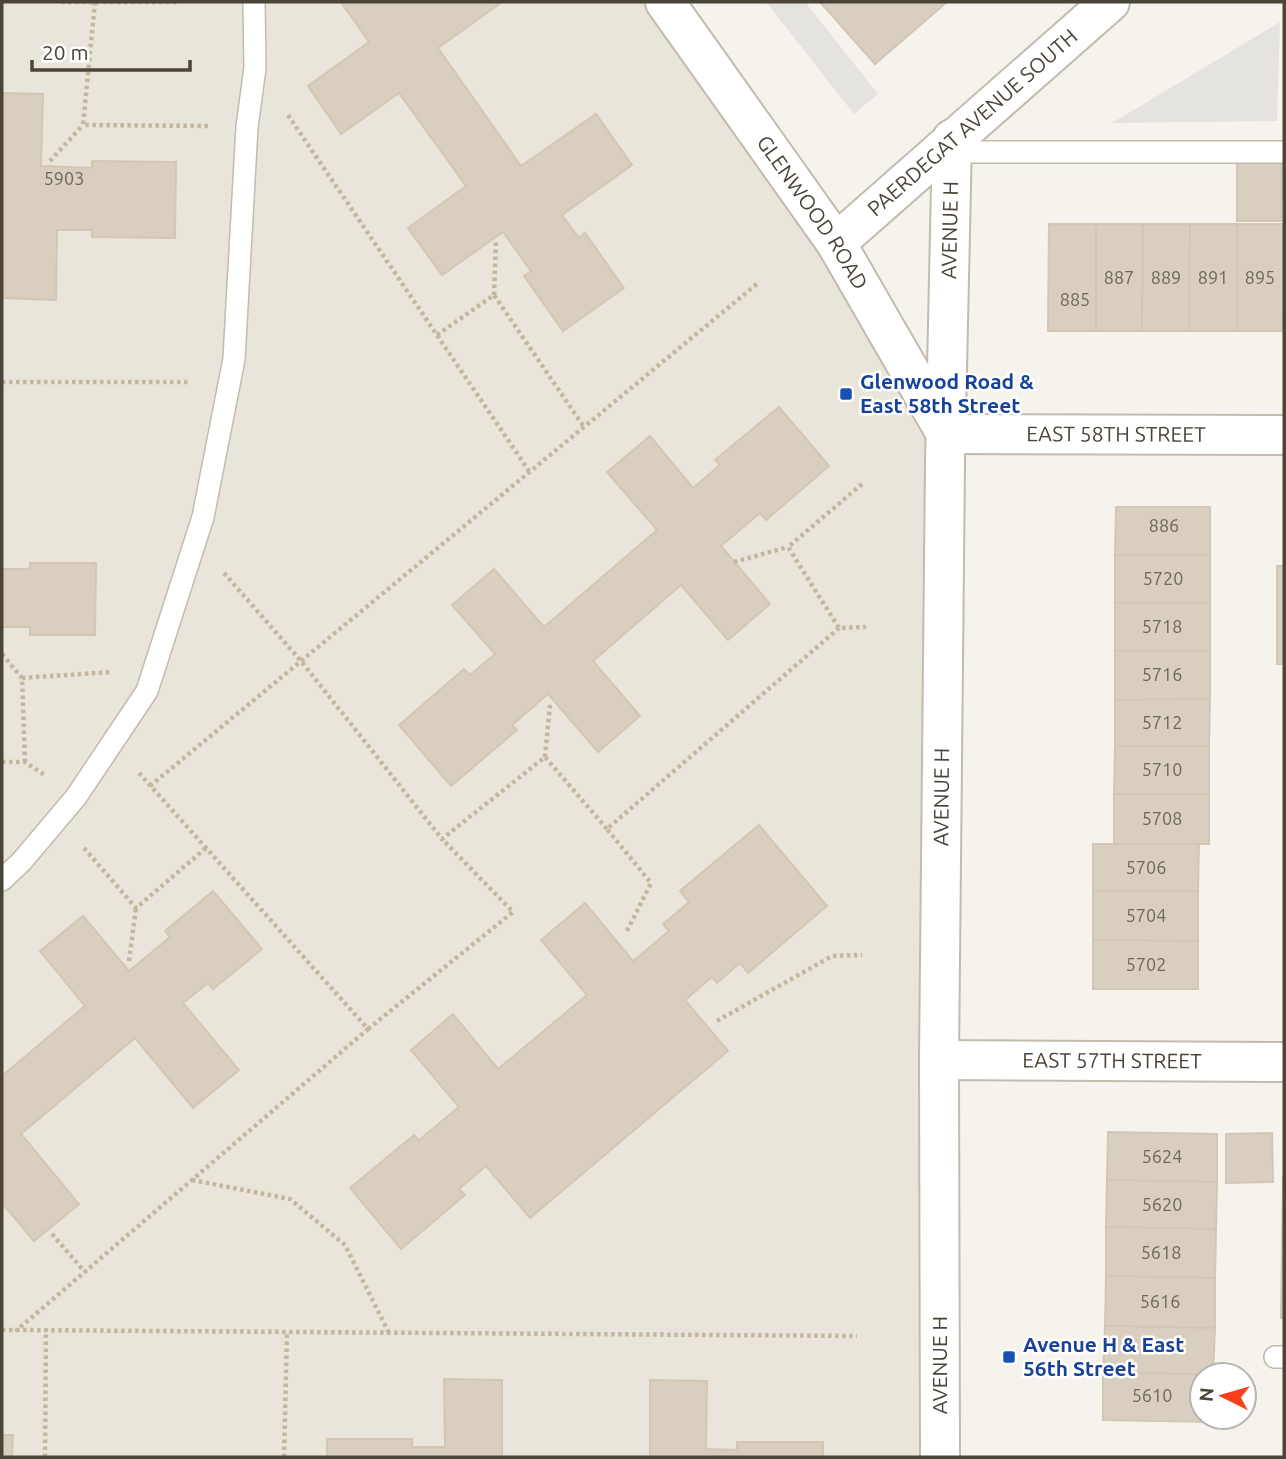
<svg xmlns="http://www.w3.org/2000/svg" width="1286" height="1459" font-family="Ubuntu,sans-serif">
<style>
.residential{fill:#eae5da}
.parking{fill:#e5e3e0}
.building{fill:#d8cfc1;stroke:#d3c7b4;stroke-width:2}
.lines{fill:none;stroke-linecap:round;stroke-linejoin:round}
.service-casing{stroke:#c2bbae;stroke-width:24}
.minor-casing{stroke:#c2bbae;stroke-width:42}
.path{stroke:#c4b79f;stroke-width:4.5;stroke-dasharray:3.5 3.5;stroke-linecap:butt}
.service{stroke:#fff;stroke-width:21}
.minor{stroke:#fff;stroke-width:38}
.transit-dot{fill:#1a4fb4;stroke:#fff;stroke-width:2.5}
.labels{text-anchor:middle;stroke-width:5;stroke-linejoin:round;paint-order:stroke}
.number-label{font-size:18px;fill:#6e675b}
.street-label{font-size:21px;fill:#4b4439;stroke:#fff}
.transit-label{font-size:21px;font-weight:bold;fill:#164399;stroke:#fff;text-anchor:start}
</style>
<rect width="100%" height="100%" fill="#f6f3ec"/>
<!-- residential -->
<path class="residential" d="M2,2H664L946,434L942,1457H2Z"/>
<!-- parking -->
<g class="parking">
<path d="M766,2H805L878,94L854,114Z"/>
<path d="M1280,22L1277,121L1112,123Z"/>
</g>
<!-- building -->
<g class="building">
<path d="M341,2H502L438,48L521,166L596,114L632,165L562,215L579,238L585,233L624,288L563,331L524,276L531,271L503,232L442,275L408,228L466,186L399,93L341,134L308,86L369,42Z"/>
<path d="M820,2H947L875,64Z"/>
<path d="M2,93L43,94L41,166L92,168V161L176,162L175,238L92,237V230H57L56,300L2,298Z"/>
<path d="M1237,158H1282L1281,221H1237Z"/>
<path d="M1049,224H1096V331H1048Z"/>
<path d="M1096,224H1143L1142,331H1096Z"/>
<path d="M1143,224H1190L1189,331H1142Z"/>
<path d="M1190,224H1237V331H1189Z"/>
<path d="M1237,224H1284L1283,331H1237Z"/>
<path d="M779,407L829,466L766,520L760,513L721,546L770,604L728,640L681,585L593,661L640,716L598,752L548,694L512,725L517,730L451,786L399,725L464,669L470,675L495,654L452,605L494,569L544,627L657,530L607,472L650,436L693,488L720,465L715,460Z"/>
<path d="M1116,507H1210V555H1115Z"/>
<rect x="1115" y="555" width="95" height="48"/>
<path d="M30,563H96L95,635H30V627H2V569H30Z"/>
<rect x="1277" y="566" width="7" height="98"/>
<rect x="1115" y="603" width="95" height="48"/>
<path d="M1115,651H1210V699L1115,700Z"/>
<path d="M1210,699L1209,746H1115V700Z"/>
<path d="M1115,746H1209V794H1114Z"/>
<rect x="1114" y="794" width="95" height="50"/>
<path d="M759,825L827,906L748,973L740,963L717,983L712,977L685,1000L728,1051L530,1218L486,1166L459,1189L465,1195L401,1249L350,1188L414,1135L419,1140L459,1107L411,1050L453,1014L498,1069L587,995L541,940L585,903L633,961L669,931L663,924L689,902L680,891Z"/>
<path d="M1093,844H1199L1198,891H1093Z"/>
<path d="M213,891L262,949L213,989L208,983L183,1003L239,1070L193,1108L135,1038L21,1134L79,1204L34,1241L2,1203V1076L85,1006L40,951L83,916L129,971L170,937L165,931Z"/>
<path d="M1093,891H1198V941L1093,940Z"/>
<path d="M1093,940L1198,941V989H1093Z"/>
<path d="M1108,1132L1217,1134V1182L1107,1180Z"/>
<path d="M1272,1133L1273,1182L1226,1183V1134Z"/>
<path d="M1283,1176L1284,1318H1281Z"/>
<path d="M1107,1180L1217,1182L1216,1229L1106,1227Z"/>
<path d="M1106,1227L1216,1229L1215,1278L1106,1276Z"/>
<path d="M1106,1276L1215,1278V1328L1105,1326Z"/>
<path d="M1105,1326L1215,1328L1213,1375L1103,1372Z"/>
<path d="M1103,1372L1213,1375H1202V1417H1213L1212,1422L1103,1420Z"/>
<path d="M444,1379L502,1380V1457H506H327V1439H412V1447H445Z"/>
<path d="M650,1380L707,1381L706,1449L737,1450V1442H823V1457H650Z"/>
<path d="M2,1435H13L12,1457H2Z"/>
</g>
<g class="lines">
<defs>
<g id="service">
<path d="M951,152H1284"/>
<path d="M2,880L22,861L76,797L147,691L203,517L234,359L247,127L255,68L254,2"/>
<path d="M1275,1357H1284"/>
</g>
<g id="minor">
<path id="s1" d="M665,2L836,243L945,432"/>
<path id="s2" d="M836,243L1110,2"/>
<path id="s3" d="M946,434L1284,435"/>
<path id="s4" d="M939,1060L1284,1062"/>
<path id="s5" d="M940,1457L939,1060L945,463L952,139"/>
</g>
</defs>
<!-- service casing -->
<use href="#service" class="service-casing"/>
<!-- minor casing -->
<use href="#minor" class="minor-casing"/>
<!-- path -->
<g class="path">
<path d="M61,2H180"/>
<path d="M95,2L83,125L210,126"/>
<path d="M288,115L529,471"/>
<path d="M50,161L83,125"/>
<path d="M494,295L496,240"/>
<path d="M437,335L494,295L584,427"/>
<path d="M2,382H190"/>
<path d="M862,484L788,547L839,628L866,627"/>
<path d="M734,562L788,547"/>
<path d="M224,573L301,661L442,839L545,757L607,829"/>
<path d="M2,654L22,678"/>
<path d="M545,757L550,705"/>
<path d="M2,762H25L46,776"/>
<path d="M25,762L22,678L112,672"/>
<path d="M139,773L368,1029L17,1330L857,1336"/>
<path d="M150,786L758,283"/>
<path d="M84,848L136,908L206,848"/>
<path d="M627,931L651,883L607,829L839,628"/>
<path d="M129,961L136,908"/>
<path d="M717,1021L832,956L862,955"/>
<path d="M368,1029L513,912L442,839"/>
<path d="M192,1180L290,1199L345,1245L389,1333"/>
<path d="M52,1234L84,1271"/>
<path d="M2,1330H17"/>
<path d="M45,1457L46,1329"/>
<path d="M284,1457L287,1332"/>
</g>
<!-- service -->
<use href="#service" class="service"/>
<!-- minor -->
<use href="#minor" class="minor"/>
</g>
<!-- markers -->
<g class="transit-dot">
<rect x="839" y="387" width="14" height="14" rx="3.5"/>
<rect x="1002" y="1350" width="14" height="14" rx="3.5"/>
</g>
<g class="labels">
<!-- number labels -->
<g class="number-label">
<text x="64" y="185">5903</text>
<text x="1119" y="284">887</text>
<text x="1166" y="284">889</text>
<text x="1213" y="284">891</text>
<text x="1260" y="284">895</text>
<text x="1075" y="306">885</text>
<text x="1164" y="532">886</text>
<text x="1163" y="585">5720</text>
<text x="1162" y="633">5718</text>
<text x="1162" y="681">5716</text>
<text x="1162" y="729">5712</text>
<text x="1162" y="776">5710</text>
<text x="1162" y="825">5708</text>
<text x="1146" y="874">5706</text>
<text x="1146" y="922">5704</text>
<text x="1146" y="971">5702</text>
<text x="1162" y="1163">5624</text>
<text x="1162" y="1211">5620</text>
<text x="1161" y="1259">5618</text>
<text x="1160" y="1308">5616</text>
<text x="1152" y="1402">5610</text>
</g>
<!-- street labels -->
<g class="street-label">
<text dy="7" stroke="none"><textPath href="#s2" startOffset="182">PAERDEGAT AVENUE SOUTH</textPath></text>
<text dy="7" stroke="none"><textPath href="#s1" startOffset="257">GLENWOOD ROAD</textPath></text>
<text dy="7" stroke="none"><textPath href="#s5" startOffset="1227">AVENUE H</textPath></text>
<text dy="7" stroke="none"><textPath href="#s3" startOffset="170">EAST 58TH STREET</textPath></text>
<text dy="7" stroke="none"><textPath href="#s5" startOffset="660">AVENUE H</textPath></text>
<text dy="7" stroke="none"><textPath href="#s4" startOffset="173">EAST 57TH STREET</textPath></text>
<text transform="translate(940 1365) rotate(-90)" y="7">AVENUE H</text>
</g>
<!-- transit labels -->
<g class="transit-label">
<text x="860" y="389">Glenwood Road &amp;<tspan x="860" dy="24">East 58th Street</tspan></text>
<text x="1023" y="1352">Avenue H &amp; East<tspan x="1023" dy="24">56th Street</tspan></text>
</g>
</g>
<!-- border -->
<rect width="1286" height="1459" fill="none" stroke="#4b4439" stroke-width="7"/>
<!-- north arrow -->
<g transform="translate(1223 1396) rotate(275)"><circle r="33" fill="#ffffff" stroke="#b7b4b0" stroke-width="2"/>
<path d="M0-5L12 26L0 18L-12 26Z" fill="#fc3f1d"/>
<text y="-10" font-size="19" font-weight="bold" text-anchor="middle" fill="#4b4439">N</text>
</g>
<!-- scale -->
<path d="M32 60v10h158v-10" fill="none" stroke="#4b4439" stroke-width="3.5"/>
<text x="42" y="60" font-size="21" fill="#4b4439" stroke="#ffffff" stroke-width="5" paint-order="stroke">20 m</text>
</svg>
